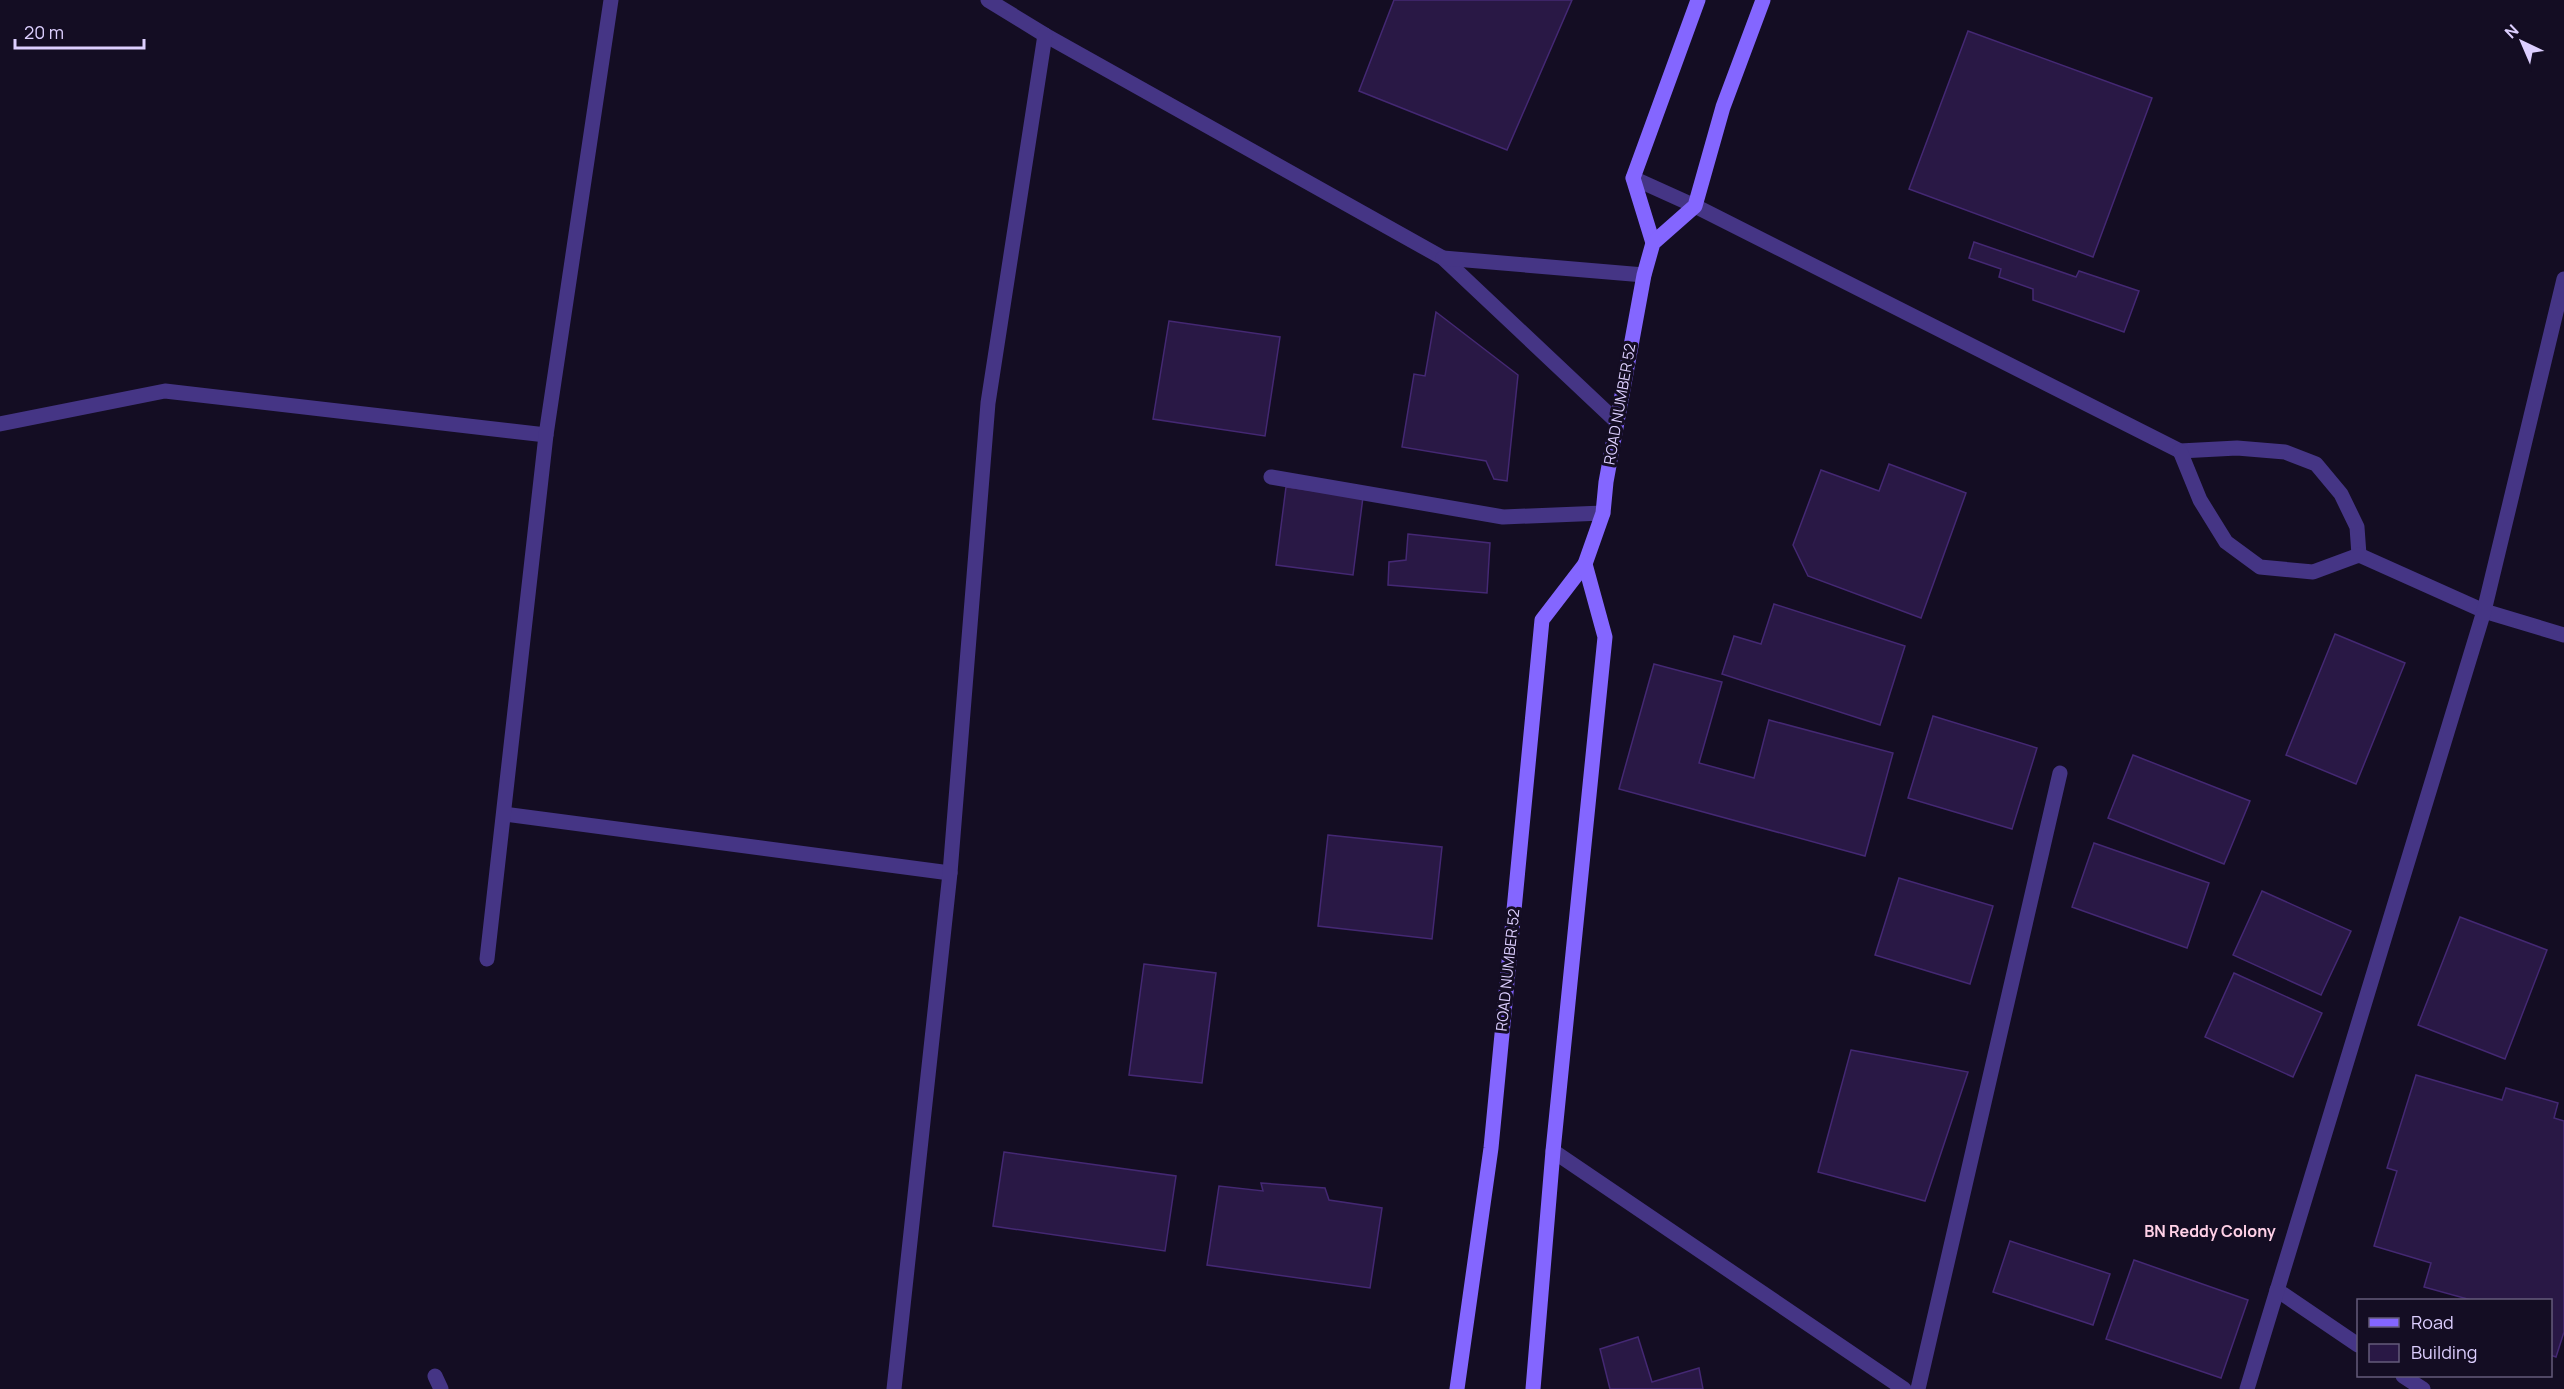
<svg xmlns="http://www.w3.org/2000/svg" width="2564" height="1389" font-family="Manrope,sans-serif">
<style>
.building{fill:#291845;stroke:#442873;stroke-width:1.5}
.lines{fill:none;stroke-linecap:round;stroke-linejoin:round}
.minor{stroke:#453585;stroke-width:15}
.secondary{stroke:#8466ff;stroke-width:15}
.labels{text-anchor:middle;stroke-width:6;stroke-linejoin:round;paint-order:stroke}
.street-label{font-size:15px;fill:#ddcfff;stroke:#140d23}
.neighbourhood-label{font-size:16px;font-weight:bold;fill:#ffd1e7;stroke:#140d23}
</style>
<rect width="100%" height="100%" fill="#140d23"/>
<!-- building -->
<g class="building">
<path d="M1394,0H1572L1507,150L1359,91Z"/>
<path d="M1968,31L2152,98L2093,257L1909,189Z"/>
<path d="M1974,242L2076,277L2079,271L2139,291L2124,332L2033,300V289L1999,277L2001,269L1969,258Z"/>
<path d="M1436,312L1518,375L1507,481L1494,479L1486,461L1402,447L1414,374L1425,376Z"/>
<path d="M1169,321L1280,337L1265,436L1153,419Z"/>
<path d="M1889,464L1966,493L1921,618L1808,576L1793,545L1821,470L1879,491Z"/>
<path d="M1286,487L1363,497L1353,575L1276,565Z"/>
<path d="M1408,534L1490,543L1487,593L1388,585L1389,562L1406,560Z"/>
<path d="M1774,604L1905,646L1880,725L1722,674L1734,636L1761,644Z"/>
<path d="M2335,634L2405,663L2356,784L2286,755Z"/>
<path d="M1654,664L1722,682L1699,763L1754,778L1769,720L1893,753L1865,856L1619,789Z"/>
<path d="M1933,716L2037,748L2012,829L1908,798Z"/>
<path d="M2133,755L2250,801L2224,864L2108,818Z"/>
<path d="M1328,835L1442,847L1432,939L1318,926Z"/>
<path d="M2094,843L2209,883L2187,948L2072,907Z"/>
<path d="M1899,878L1993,906L1970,984L1875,955Z"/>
<path d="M2262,891L2351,931L2321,995L2233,955Z"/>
<path d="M2460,917L2547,950L2505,1059L2418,1025Z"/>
<path d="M1144,964L1216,973L1202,1083L1129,1075Z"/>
<path d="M2234,973L2322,1013L2293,1077L2205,1037Z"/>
<path d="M1851,1050L1968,1072L1925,1201L1818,1172Z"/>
<path d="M2416,1075L2502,1100L2506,1088L2558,1103L2554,1118L2564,1121V1332L2556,1357L2550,1355V1300H2471L2424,1287L2431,1263L2374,1246L2397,1171L2387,1168Z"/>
<path d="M1004,1152L1176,1176L1165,1251L993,1226Z"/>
<path d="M1261,1183L1325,1188L1329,1200L1382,1208L1370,1288L1207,1265L1219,1186L1263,1191Z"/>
<path d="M2010,1241L2110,1274L2093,1325L1993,1292Z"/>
<path d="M2134,1260L2248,1300L2221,1378L2106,1339Z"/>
<path d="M1638,1337L1652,1382L1699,1368L1703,1389H1610L1600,1349Z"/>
</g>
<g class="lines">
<!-- minor -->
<g class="minor">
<path d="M988,0L1045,35L1443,258L1617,422"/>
<path d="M1633,178L1695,206L2180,451L2237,448L2285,452L2316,464L2341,494L2357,527L2359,555"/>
<path d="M1443,258L1644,275"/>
<path d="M0,424L165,391L546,435"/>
<path d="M2180,451L2200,500L2226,542L2260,567L2313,572L2359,555L2484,611L2564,635"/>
<path d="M1271,477L1503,517L1603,513"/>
<path d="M504,814L950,873"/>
<path d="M487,959L546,435L611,0"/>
<path d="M1553,1151L1904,1389"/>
<path d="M2277,1290L2358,1345"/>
<path d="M435,1376L441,1389"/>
<path d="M2403,1376L2423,1389"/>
<path d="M894,1389L950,873L988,403L1045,35"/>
<path d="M1918,1389L2060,773"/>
<path d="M2247,1389L2484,611L2564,279"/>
</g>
<!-- secondary -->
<g class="secondary">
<path d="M1653,243L1633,178L1698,0"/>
<path d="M1457,1389L1491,1148L1542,620L1585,564L1603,513L1606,482L1644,275L1653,243L1695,206L1723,107L1763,0"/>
<path d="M1533,1389L1553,1151L1605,637L1585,564"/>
</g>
</g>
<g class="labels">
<!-- street labels -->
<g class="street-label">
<text transform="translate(1620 404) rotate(-80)" y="5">ROAD NUMBER 52</text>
<text transform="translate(1508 970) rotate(-84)" y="5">ROAD NUMBER 52</text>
</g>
<!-- neighbourhood labels -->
<g class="neighbourhood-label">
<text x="2210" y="1237">BN Reddy Colony</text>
</g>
</g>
<!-- legend -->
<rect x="2357" y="1299" width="195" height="78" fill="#140d23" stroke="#645b7b" stroke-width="1.5"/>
<rect x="2369" y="1318" width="30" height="9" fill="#8466ff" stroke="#645b7b" stroke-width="1.5"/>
<text x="2411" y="1329" font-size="18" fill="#ddcfff">Road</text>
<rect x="2369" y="1344" width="30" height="18" fill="#291845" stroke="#645b7b" stroke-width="1.5"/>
<text x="2411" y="1359" font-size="18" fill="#ddcfff">Building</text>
<!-- north arrow -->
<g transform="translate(2522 42) rotate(316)" stroke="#140d23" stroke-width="4.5" paint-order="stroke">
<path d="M0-4.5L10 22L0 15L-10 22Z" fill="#ddcfff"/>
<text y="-9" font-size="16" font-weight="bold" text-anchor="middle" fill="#ddcfff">N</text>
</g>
<!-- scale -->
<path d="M15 39v9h129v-9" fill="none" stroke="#ddcfff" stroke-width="3"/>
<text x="24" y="39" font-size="18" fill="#ddcfff" stroke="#140d23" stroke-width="4.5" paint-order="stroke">20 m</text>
</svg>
